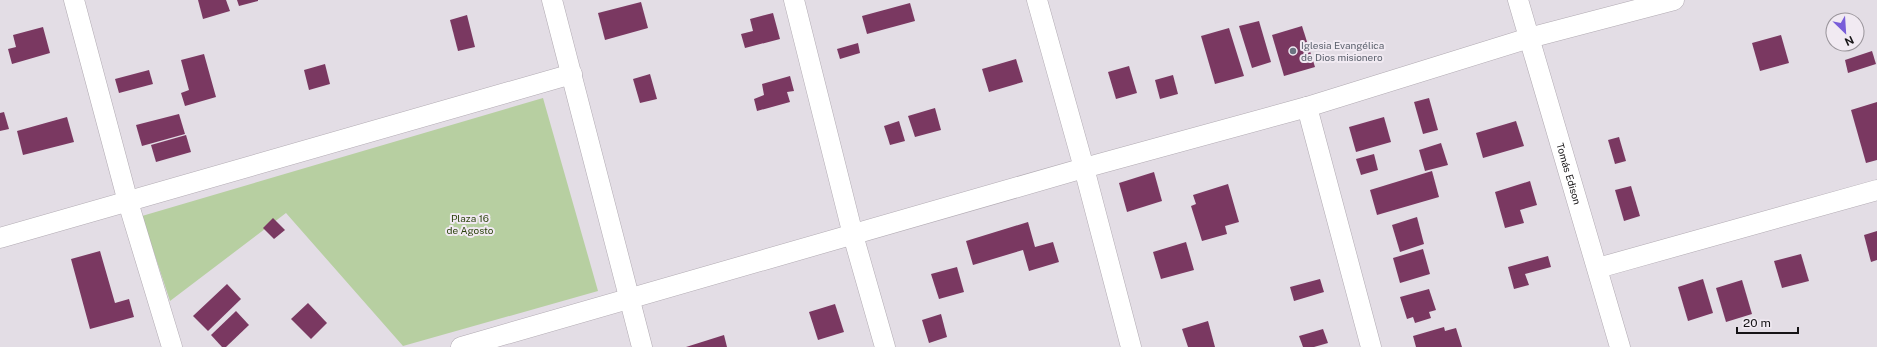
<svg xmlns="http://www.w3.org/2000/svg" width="1877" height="347" font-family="'Public Sans',sans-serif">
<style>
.green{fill:#b7cfa1}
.building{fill:#7a3861}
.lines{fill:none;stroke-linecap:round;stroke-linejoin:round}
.street-casing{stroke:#b1aab2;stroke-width:21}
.street{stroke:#fff;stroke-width:20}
.worship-dot{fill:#6b7280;stroke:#f1eaf2;stroke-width:1.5}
.labels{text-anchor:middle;stroke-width:4;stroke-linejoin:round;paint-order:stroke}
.worship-label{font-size:10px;fill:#5b616d;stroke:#f1eaf2;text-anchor:start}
.street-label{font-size:10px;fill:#161416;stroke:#f1eaf2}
.park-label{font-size:10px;fill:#2d430f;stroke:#f1eaf2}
</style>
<rect width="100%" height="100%" fill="#e3dde5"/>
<!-- green -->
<path class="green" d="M543,98L598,291L403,346L286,213L170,301L142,216Z"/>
<!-- building -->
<g class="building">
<path d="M198,0H226L230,11L203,19Z"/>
<path d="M237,0H258V1L239,6Z"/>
<path d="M641,2L648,28L605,40L598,13Z"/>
<path d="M910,3L915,21L867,34L862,16Z"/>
<path d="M773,13L780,39L745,48L741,34L753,31L750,19Z"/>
<path d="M467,15L475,47L458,51L450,20Z"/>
<path d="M1259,21L1271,62L1252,68L1239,26Z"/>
<path d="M1302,26L1315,67L1284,76L1272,35Z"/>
<path d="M43,27L50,53L12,64L8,49L16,47L13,35Z"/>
<path d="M1229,28L1244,76L1215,84L1201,36Z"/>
<path d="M1781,35L1789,63L1760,71L1752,43Z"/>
<path d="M858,43L860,53L840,59L837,49Z"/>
<path d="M1872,51L1876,64L1848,73L1845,60Z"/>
<path d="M204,54L216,97L185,106L181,93L189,90L181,60Z"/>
<path d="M1016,59L1023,82L989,92L982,69Z"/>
<path d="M325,64L330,84L309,90L304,70Z"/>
<path d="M1129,66L1137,93L1116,99L1108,72Z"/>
<path d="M149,70L153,84L119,93L115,79Z"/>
<path d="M650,74L657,99L640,103L633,79Z"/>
<path d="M1173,75L1178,94L1160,99L1155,80Z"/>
<path d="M790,76L794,91L787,92L790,102L757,111L754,99L764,95L762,84Z"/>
<path d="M1429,98L1438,130L1423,134L1414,102Z"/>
<path d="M1877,102V160L1866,163L1851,110Z"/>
<path d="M935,108L941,130L915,137L908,116Z"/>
<path d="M4,112L9,129L0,131V113Z"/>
<path d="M179,114L185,134L142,146L136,125Z"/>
<path d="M67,117L74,142L23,155L17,131Z"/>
<path d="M1384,117L1391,142L1356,152L1349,127Z"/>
<path d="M899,121L905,141L890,145L884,126Z"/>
<path d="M1516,121L1524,146L1483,158L1476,133Z"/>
<path d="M186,135L191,152L156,162L151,145Z"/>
<path d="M1619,137L1626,161L1615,164L1608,140Z"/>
<path d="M1441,143L1448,165L1425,171L1419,150Z"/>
<path d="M1374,154L1378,170L1361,175L1356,159Z"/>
<path d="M1432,171L1439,197L1377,215L1370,190Z"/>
<path d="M1154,172L1162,201L1127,212L1119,183Z"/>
<path d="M1530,181L1537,205L1520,210L1524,223L1505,228L1495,192Z"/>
<path d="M1228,184L1239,222L1225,226L1227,234L1202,241L1191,206L1196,204L1193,195Z"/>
<path d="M1631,186L1640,216L1624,221L1615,190Z"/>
<path d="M1417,217L1424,244L1400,252L1392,225Z"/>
<path d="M273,218L285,230L274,239L263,228Z"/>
<path d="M1028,222L1035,247L1053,242L1059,262L1029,271L1023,250L973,265L966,241Z"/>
<path d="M1877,231V260L1871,262L1864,235Z"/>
<path d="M1186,242L1194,270L1161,279L1153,252Z"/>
<path d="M1423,249L1430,274L1400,283L1393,258Z"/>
<path d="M100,251L115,303L129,299L134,317L90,329L71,259Z"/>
<path d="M1801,254L1809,281L1782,288L1774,261Z"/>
<path d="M1548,256L1551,267L1525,274L1529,285L1514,289L1508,267Z"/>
<path d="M957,267L964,292L939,299L931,274Z"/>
<path d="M1320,279L1324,292L1294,301L1290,287Z"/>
<path d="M1703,279L1713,313L1688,321L1678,287Z"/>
<path d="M1742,280L1752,314L1726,322L1716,288Z"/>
<path d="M227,284L241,299L208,331L193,316Z"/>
<path d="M1429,289L1436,310L1429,312L1431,318L1415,323L1413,317L1407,319L1400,297Z"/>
<path d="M308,303L327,323L311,339L291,319Z"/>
<path d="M835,304L844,332L818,340L809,312Z"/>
<path d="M236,311L249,325L226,347H222L211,335Z"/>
<path d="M941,314L947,337L929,343L922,320Z"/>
<path d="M1208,321L1215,347H1188L1182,329Z"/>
<path d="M1444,327L1445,331L1456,328L1462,347H1416L1413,336Z"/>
<path d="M1323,329L1328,343L1314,347H1303L1299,336Z"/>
<path d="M724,335L727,347H686Z"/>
</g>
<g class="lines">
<defs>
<g id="street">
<path d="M74,0L128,202L172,347"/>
<path d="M552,0L642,347"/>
<path d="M794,0L853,235L885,347"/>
<path d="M1037,0L1084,168L1131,347"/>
<path id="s1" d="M1518,0L1620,347"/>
<path d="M1307,107L1371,347"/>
<path d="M0,238L572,74"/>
<path d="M1598,268L1877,190"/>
<path d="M461,347L1084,168L1307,107L1529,38L1674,0"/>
</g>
</defs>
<!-- street casing -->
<use href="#street" class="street-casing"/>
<!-- street -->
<use href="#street" class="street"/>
</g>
<!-- markers -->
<circle class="worship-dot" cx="1293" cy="51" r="4"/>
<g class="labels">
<!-- worship labels -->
<g class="worship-label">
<text x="1301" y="49">Iglesia Evangélica<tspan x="1301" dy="12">de Dios misionero</tspan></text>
</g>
<!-- street labels -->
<g class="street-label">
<text dy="4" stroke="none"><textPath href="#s1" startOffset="181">Tomás Edison</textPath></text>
</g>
<!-- park labels -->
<g class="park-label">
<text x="470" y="222">Plaza 16<tspan x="470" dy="12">de Agosto</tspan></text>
</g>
</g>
<!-- north arrow -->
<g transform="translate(1845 32) rotate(155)"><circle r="19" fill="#f1eaf2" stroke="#99949a"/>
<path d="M0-3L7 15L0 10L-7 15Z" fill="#795ed9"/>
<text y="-6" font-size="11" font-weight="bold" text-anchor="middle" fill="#161416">N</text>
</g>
<!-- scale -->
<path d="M1737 327v6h61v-6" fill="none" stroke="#161416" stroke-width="2"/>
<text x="1743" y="327" font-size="12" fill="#161416" stroke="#f1eaf2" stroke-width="3" paint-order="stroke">20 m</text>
</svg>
